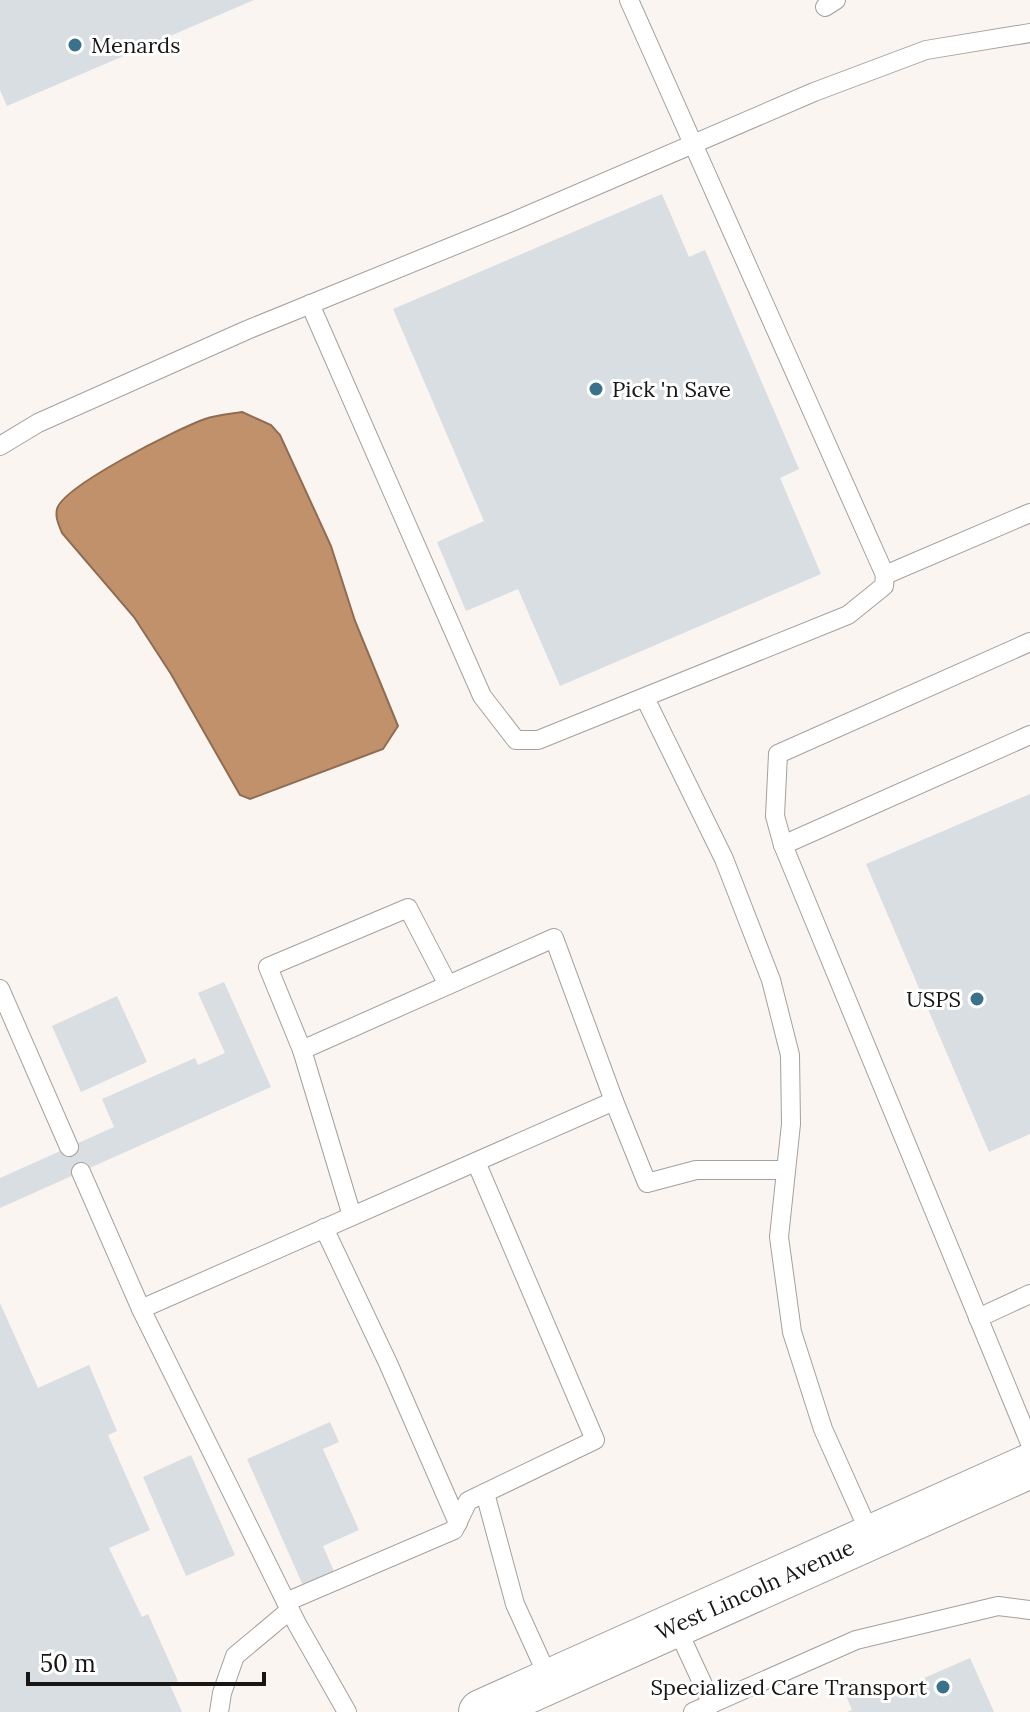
<svg xmlns="http://www.w3.org/2000/svg" width="1030" height="1712" font-family="Lora,serif">
<style>
.water{fill:#c1916b;stroke:#8f6c52;stroke-width:2}
.building{fill:#d8dee1}
.lines{fill:none;stroke-linecap:round;stroke-linejoin:round}
.service-casing{stroke:#a5a09d;stroke-width:20}
.secondary-casing{stroke:#a5a09d;stroke-width:46}
.service{stroke:#fff;stroke-width:18}
.secondary{stroke:#fff;stroke-width:44}
.poi-dot{fill:#3a728c;stroke:#fff;stroke-width:3}
.labels{text-anchor:middle;stroke-width:6;stroke-linejoin:round;paint-order:stroke}
.poi-label{font-size:22px;fill:#191716;stroke:#fff;text-anchor:start}
.street-label{font-size:22px;fill:#191716;stroke:#fff}
</style>
<rect width="100%" height="100%" fill="#faf5f1"/>
<!-- water -->
<path class="water" d="M242,412L271,425L280,435L331,546L355,621L398,726L383,749L250,799L240,795L171,674L134,617L62,533C59,525 55,518 57,509C63,486 179,428 205,419C216,415 230,414 242,412Z"/>
<!-- building -->
<g class="building">
<path d="M0,0H254L7,106L0,90Z"/>
<path d="M662,194L689,257L705,250L799,469L780,478L821,574L560,686L518,589L466,611L437,542L484,521L393,309Z"/>
<path d="M1030,794V1134L989,1152L866,864Z"/>
<path d="M224,982L271,1087L0,1208V1178L114,1127L102,1099L195,1058L198,1065L225,1053L198,993Z"/>
<path d="M117,996L147,1062L81,1092L52,1026Z"/>
<path d="M0,1303L38,1388L89,1365L117,1431L108,1435L150,1530L109,1548L142,1617L148,1614L178,1681L170,1685L182,1712H0Z"/>
<path d="M330,1422L339,1442L323,1449L359,1530L323,1546L336,1576L305,1590L247,1459Z"/>
<path d="M191,1455L235,1555L186,1576L143,1477Z"/>
<path d="M970,1658L994,1712H847L852,1710L845,1693L870,1682L878,1698Z"/>
</g>
<g class="lines">
<defs>
<g id="service">
<path d="M629,0L885,575"/>
<path d="M825,7L836,0"/>
<path d="M310,304L482,696L516,740H538L848,615L884,586L885,575L1030,513"/>
<path d="M0,446L38,423L247,330L512,222L814,92L926,50L1030,33"/>
<path d="M1030,642L778,754L775,816L783,845L1030,1443"/>
<path d="M645,698L724,859L771,980L790,1055L791,1124L779,1237L792,1332L823,1429L871,1536"/>
<path d="M783,845L1030,735"/>
<path d="M0,989L69,1147"/>
<path d="M302,1050L268,967L408,908L448,985"/>
<path d="M81,1172L141,1309"/>
<path d="M352,1216L302,1050L554,938L614,1101"/>
<path d="M324,1228L388,1363L458,1523"/>
<path d="M978,1318L1030,1294"/>
<path d="M485,1493L515,1604L550,1681"/>
<path d="M286,1602L454,1530L468,1501L595,1440L476,1162"/>
<path d="M675,1624L712,1704"/>
<path d="M219,1712L222,1693L235,1656L290,1610"/>
<path d="M347,1712L297,1624L141,1309L614,1101L647,1183L696,1170H786"/>
<path d="M693,1712L856,1640L998,1606L1030,1610"/>
</g>
<g id="secondary">
<path id="s1" d="M481,1712L1030,1466"/>
</g>
</defs>
<!-- service casing -->
<use href="#service" class="service-casing"/>
<!-- secondary casing -->
<use href="#secondary" class="secondary-casing"/>
<!-- service -->
<use href="#service" class="service"/>
<!-- secondary -->
<use href="#secondary" class="secondary"/>
</g>
<!-- markers -->
<g class="poi-dot">
<circle cx="75" cy="45" r="8"/>
<circle cx="596" cy="389" r="8"/>
<circle cx="977" cy="999" r="8"/>
<circle cx="943" cy="1687" r="8"/>
</g>
<g class="labels">
<!-- poi labels -->
<g class="poi-label">
<text x="91" y="53">Menards</text>
<text x="612" y="397">Pick 'n Save</text>
<text x="961" y="1007" text-anchor="end">USPS</text>
<text x="927" y="1695" text-anchor="end">Specialized Care Transport</text>
</g>
<!-- street labels -->
<g class="street-label">
<text dy="8" stroke="none"><textPath href="#s1" startOffset="300">West Lincoln Avenue</textPath></text>
</g>
</g>
<!-- scale -->
<path d="M28 1672v12h236v-12" fill="none" stroke="#191716" stroke-width="4"/>
<text x="40" y="1672" font-size="24" fill="#191716" stroke="#ffffff" stroke-width="6" paint-order="stroke">50 m</text>
</svg>
